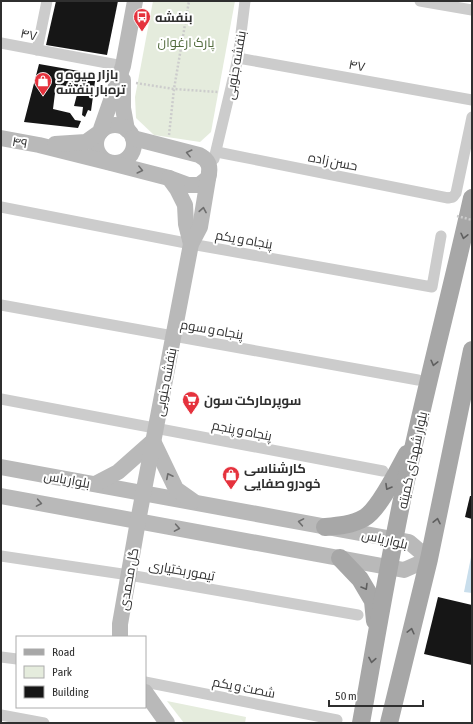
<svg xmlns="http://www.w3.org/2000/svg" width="473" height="724" font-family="'Asap Condensed',Cairo,sans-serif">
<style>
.green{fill:#e5ecdd}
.water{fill:#c9deec}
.building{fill:#161616}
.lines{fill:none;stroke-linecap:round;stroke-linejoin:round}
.path{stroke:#ccc;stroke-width:2.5;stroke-dasharray:2 2;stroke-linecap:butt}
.street{stroke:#ccc;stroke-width:11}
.secondary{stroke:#b9b9b9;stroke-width:16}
.primary{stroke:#a7a7a7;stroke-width:18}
.path-bridge{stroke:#ccc;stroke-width:2.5;stroke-dasharray:2 2;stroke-linecap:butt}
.oneway{stroke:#6d6d6d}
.oneway2{stroke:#5f5f5f}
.labels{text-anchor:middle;stroke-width:4;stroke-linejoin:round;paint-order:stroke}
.poi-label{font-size:13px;font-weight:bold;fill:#2f2f2f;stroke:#fff;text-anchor:start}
.street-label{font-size:13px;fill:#2f2f2f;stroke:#fff}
.park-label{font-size:13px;fill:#516b3c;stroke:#fff}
</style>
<rect width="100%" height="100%" fill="#fff"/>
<!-- green -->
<g class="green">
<path d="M153,1H235L211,132L200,142L154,135L136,118L135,97Z"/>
<path d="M167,701L246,717L245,723H184Z"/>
</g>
<!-- water -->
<path class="water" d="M472,552V593L464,592Z"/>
<!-- building -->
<g class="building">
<path d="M56,1H118L107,55L46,45Z"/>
<path d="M39,64L96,74L91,111L88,110L85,117L82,115L83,107L74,106L79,87L56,85L53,109L70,113L75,120L81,121L78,128L24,122Z"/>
<path d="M470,496H472V519L465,517Z"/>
<path d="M438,597L472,605V665L424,654Z"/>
</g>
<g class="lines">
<!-- path -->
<g class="path">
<path d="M136,83L174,89L218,92"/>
<path d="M169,135L174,89L189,1"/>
</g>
<!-- street -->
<g class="street">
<path d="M420,1L472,10"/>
<path d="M1,43L123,66"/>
<path d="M37,50L47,1"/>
<path d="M238,58L472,100"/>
<path d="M217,152L448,198L453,197L456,193L472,117"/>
<path d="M214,159L238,58L245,1"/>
<path d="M1,207L191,244L432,287L441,236"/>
<path d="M1,305L418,380"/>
<path d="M1,399L383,471"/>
<path d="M1,556L129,575L358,615"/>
<path d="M1,657L17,659"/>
<path d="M145,682L337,720"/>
<path d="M1,715L44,723"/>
</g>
<!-- secondary -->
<g class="secondary">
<path d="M123,80V108L127,130"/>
<circle cx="115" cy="144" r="19"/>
<path d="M1,138L39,145L111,163L169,178L188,185H199L208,178C211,168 209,160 199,155L133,138"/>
<path d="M55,144L86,142L100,132L123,66L135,1"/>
<path d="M169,178L177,189L185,205L186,224L191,244"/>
<path d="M1,467L409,542L429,559L404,570L1,496"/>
<path d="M95,484L118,472L153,441L176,489L193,501"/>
<path d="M120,637V624L138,521L191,244L200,227L209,173"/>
<path d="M145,692L167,723"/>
</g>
<!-- primary -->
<g class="primary">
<path d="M325,527C338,526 352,525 364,518C379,510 398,470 407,454"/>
<path d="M340,558L360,579L373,601L375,621"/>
<path d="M361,723C378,629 393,534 415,440C433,359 454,279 472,198"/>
<path d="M389,723L429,559L472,350"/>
</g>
<!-- path-bridge -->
<path class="path-bridge" d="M457,216L472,220"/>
</g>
<!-- one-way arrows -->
<defs><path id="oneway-chevron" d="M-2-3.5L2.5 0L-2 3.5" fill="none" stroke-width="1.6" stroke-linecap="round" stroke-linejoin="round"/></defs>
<g class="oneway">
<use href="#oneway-chevron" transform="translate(189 153) rotate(-166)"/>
<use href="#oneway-chevron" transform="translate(140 170) rotate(14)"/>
<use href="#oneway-chevron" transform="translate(203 210) rotate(-80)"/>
<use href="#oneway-chevron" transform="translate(169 476) rotate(-117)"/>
<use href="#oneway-chevron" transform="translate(39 503) rotate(10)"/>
<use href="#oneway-chevron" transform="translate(301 522) rotate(-170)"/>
<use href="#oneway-chevron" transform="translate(177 528) rotate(10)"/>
</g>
<g class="oneway2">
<use href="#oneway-chevron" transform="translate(464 236) rotate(103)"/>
<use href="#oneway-chevron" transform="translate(434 363) rotate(104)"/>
<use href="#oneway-chevron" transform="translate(388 487) rotate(120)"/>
<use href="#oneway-chevron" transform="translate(437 521) rotate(-78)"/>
<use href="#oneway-chevron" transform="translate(365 587) rotate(59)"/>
<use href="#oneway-chevron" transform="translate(411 631) rotate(-76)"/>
<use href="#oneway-chevron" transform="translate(372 660) rotate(100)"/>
</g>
<!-- icons -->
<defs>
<symbol id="bus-pin" viewBox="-11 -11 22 30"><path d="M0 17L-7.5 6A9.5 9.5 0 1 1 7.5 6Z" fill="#e5323d" stroke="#fff"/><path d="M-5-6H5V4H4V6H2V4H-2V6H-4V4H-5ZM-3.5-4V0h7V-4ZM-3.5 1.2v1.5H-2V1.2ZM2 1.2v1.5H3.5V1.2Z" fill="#fff"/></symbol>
<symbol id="shop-pin" viewBox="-11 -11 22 30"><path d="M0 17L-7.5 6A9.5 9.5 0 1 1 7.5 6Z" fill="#e5323d" stroke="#fff"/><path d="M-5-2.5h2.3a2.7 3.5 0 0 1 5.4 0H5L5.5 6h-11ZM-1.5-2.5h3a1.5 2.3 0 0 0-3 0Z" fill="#fff"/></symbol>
<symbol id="supermarket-pin" viewBox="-11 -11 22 30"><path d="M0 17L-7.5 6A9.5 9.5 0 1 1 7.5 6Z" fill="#e5323d" stroke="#fff"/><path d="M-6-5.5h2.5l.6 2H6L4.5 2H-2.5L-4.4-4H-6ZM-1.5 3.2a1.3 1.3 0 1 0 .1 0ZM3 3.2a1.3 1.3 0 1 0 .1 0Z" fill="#fff"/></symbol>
</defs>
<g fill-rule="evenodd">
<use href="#bus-pin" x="132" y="7" width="20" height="27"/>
<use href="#shop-pin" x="33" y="71" width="20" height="27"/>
<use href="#supermarket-pin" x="181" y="390" width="20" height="27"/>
<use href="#shop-pin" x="221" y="465" width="20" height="27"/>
</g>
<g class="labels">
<!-- poi labels -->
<g class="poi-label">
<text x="155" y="22">بنفشه</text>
<text x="56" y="79">بازار میوه و<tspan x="56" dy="15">تره‌بار بنفشه</tspan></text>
<text x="204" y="405">سوپرمارکت سون</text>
<text x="244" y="473">کارشناسی<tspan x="244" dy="15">خودرو صفایی</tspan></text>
</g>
<!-- street labels -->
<g class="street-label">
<text transform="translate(29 34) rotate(11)" y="5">۴۷</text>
<text transform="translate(235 65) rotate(-80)" y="5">بنفشه جنوبی</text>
<text transform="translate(357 65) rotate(10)" y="5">۴۷</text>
<text transform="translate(20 142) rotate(10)" y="5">۴۹</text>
<text transform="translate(333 161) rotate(11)" y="5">حسن زاده</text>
<text transform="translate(244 239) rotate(10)" y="5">پنجاه و یکم</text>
<text transform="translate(212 329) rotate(10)" y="5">پنجاه و سوم</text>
<text transform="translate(165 382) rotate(-79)" y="5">بنفشه جنوبی</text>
<text transform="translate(242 430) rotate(11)" y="5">پنجاه و پنجم</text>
<text transform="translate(412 460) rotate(-78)" y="5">بلوار شهدای کمیته</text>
<text transform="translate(67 479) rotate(10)" y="5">بلوار یاس</text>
<text transform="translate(385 539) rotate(13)" y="5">بلوار یاس</text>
<text transform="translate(182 570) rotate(10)" y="5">تیمور بختیاری</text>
<text transform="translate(128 579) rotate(-80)" y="5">گل محمدی</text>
<text transform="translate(244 687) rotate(11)" y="5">شصت و یکم</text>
</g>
<!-- park labels -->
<g class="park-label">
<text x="186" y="47">پارک ارغوان</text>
</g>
</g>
<!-- border -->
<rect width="473" height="724" fill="none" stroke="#2f2f2f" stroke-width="4"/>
<!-- legend -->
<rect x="16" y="636" width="130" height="72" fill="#ffffff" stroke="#acacac"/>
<rect x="24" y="649" width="20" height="6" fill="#a7a7a7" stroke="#acacac"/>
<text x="52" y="656" font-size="12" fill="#2f2f2f">Road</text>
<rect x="24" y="666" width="20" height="12" fill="#e5ecdd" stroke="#acacac"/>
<text x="52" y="676" font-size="12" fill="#2f2f2f">Park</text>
<rect x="24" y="686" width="20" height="12" fill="#161616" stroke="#acacac"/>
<text x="52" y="696" font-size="12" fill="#2f2f2f">Building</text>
<!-- scale -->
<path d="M329 700v6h94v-6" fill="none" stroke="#2f2f2f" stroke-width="2"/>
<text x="335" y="700" font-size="12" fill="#2f2f2f" stroke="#ffffff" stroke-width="3" paint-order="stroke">50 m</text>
</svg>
